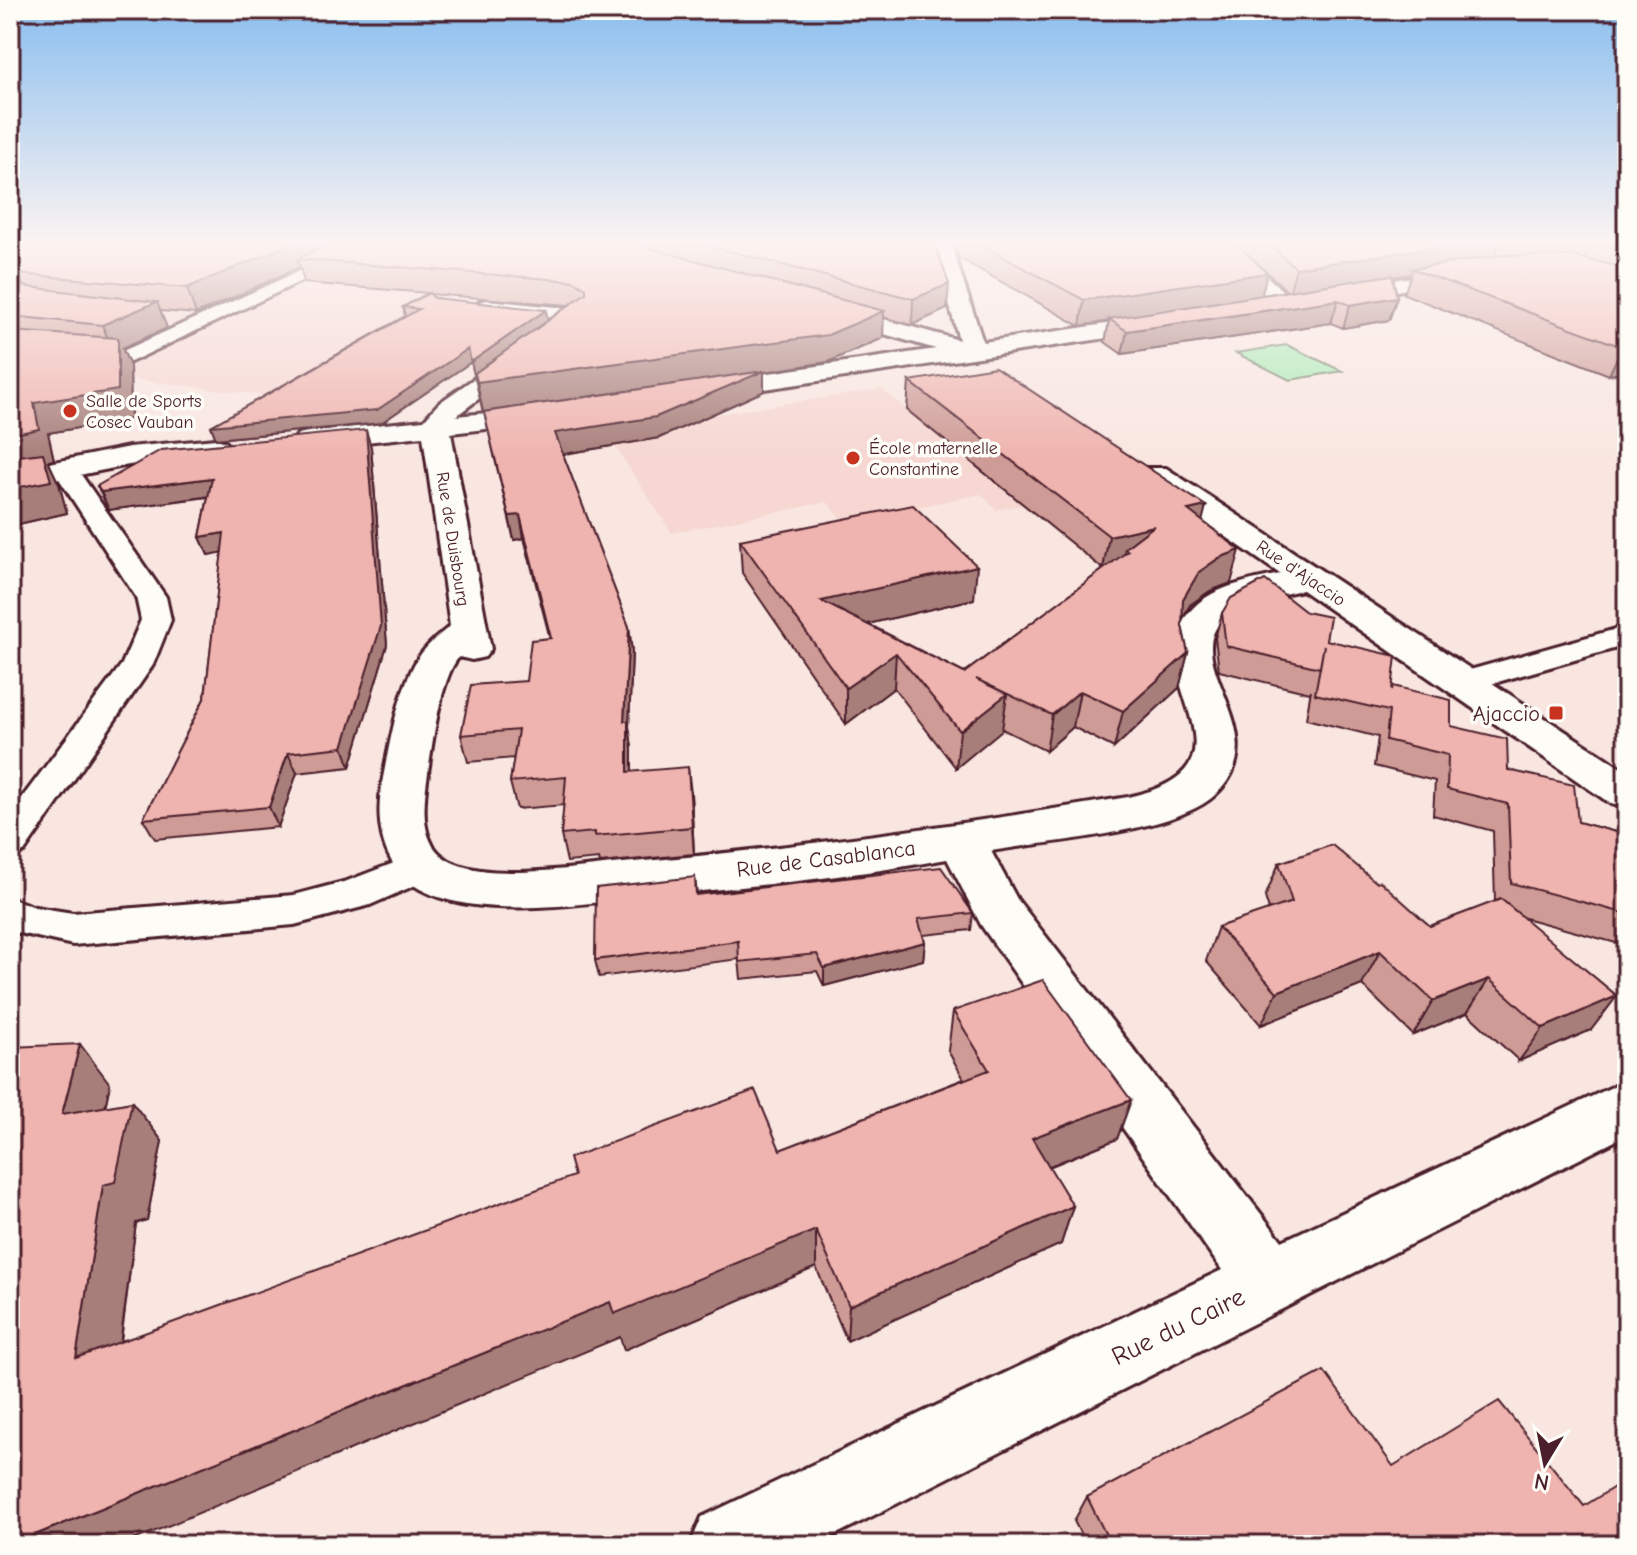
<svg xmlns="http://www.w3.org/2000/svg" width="1637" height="1555" font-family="'Comic Neue',sans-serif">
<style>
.built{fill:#f6d7d2}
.green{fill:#aaebb5;stroke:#7a8570;stroke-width:2}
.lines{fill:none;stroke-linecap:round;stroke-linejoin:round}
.lane-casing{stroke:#4a1f2b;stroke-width:6}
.street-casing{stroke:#4a1f2b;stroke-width:6}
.lane{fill:#fdfcf7;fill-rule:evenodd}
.street{fill:#fdfcf7;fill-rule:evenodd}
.wall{fill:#ce9b96;stroke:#4a1f2b;stroke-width:2;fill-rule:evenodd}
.shaded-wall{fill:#a77e7a;stroke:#4a1f2b;stroke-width:2}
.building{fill:#efb4af;stroke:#4a1f2b;stroke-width:2}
.poi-dot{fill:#c8321e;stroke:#fdfcf7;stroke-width:3}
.labels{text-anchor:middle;stroke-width:7;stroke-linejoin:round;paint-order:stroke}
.far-poi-label{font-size:18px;fill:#4a1f2b;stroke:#fdfcf7;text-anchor:start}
.far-street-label{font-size:18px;fill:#4a1f2b;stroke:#fdfcf7}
.poi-label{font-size:22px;fill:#4a1f2b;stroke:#fdfcf7;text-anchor:end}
.street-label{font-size:22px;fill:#4a1f2b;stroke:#fdfcf7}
.near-street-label{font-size:26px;fill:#4a1f2b;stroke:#fdfcf7}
</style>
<rect width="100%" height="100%" fill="#f9e6e1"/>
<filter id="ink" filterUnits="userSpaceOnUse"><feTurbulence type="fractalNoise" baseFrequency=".0125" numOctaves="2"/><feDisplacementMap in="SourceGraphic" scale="16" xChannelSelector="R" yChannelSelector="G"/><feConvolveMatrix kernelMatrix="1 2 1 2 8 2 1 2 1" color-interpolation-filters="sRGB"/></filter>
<g filter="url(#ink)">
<!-- built -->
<g class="built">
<path d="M10,241H410L520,250L269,396L10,365Z"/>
<path d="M882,389L907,410L1122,485L996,510L981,494L844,522L827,502L672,533L605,431Z"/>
</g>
<!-- green -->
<path class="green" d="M1287,345L1342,371L1290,380L1236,353Z"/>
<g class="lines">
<defs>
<g id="lane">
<path d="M365,241H386L124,365L10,355V343L114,355Z"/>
<path d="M64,461L73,463L166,597L171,620L153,665L24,852L10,855V814L122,664L141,620L136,597L52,468Z"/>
<path d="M1627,626V645L1463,692L1452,689L1447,682L1452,675Z"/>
<path d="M420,853L434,857L440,867L434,877L370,905L294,925L73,945L10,931V898L35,907L73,913L294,895L347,881Z"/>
</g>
<g id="street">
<path d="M932,241H950L983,342L1167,315L1178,322L1167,329L705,398L692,390L705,382L936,349L818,315L815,310L818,305L826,303L959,340Z"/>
<path d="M1210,241H1230L1290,298L1293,303L1290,308H1274Z"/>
<path d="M1467,268L1474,270L1477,274L1474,278L1337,301L1326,295L1337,289Z"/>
<path d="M487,300L577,309L588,316L456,416L546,407L556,409L559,415L556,421L451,433L491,649L485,657L472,660L459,657C441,677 432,745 428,773C423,806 418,848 454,863C495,881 578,867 623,863C793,848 960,825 1128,797C1273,765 1126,673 1194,607C1215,586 1252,580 1280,574L1144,480L1140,474L1144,468H1166L1627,772V808L1611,804L1302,590C1276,596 1237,601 1219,624C1184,667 1279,737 1215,795C1173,833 1048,841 991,851L1017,899L1282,1241L1627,1080V1135L815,1545H690L702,1517L1222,1270L981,925L947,859C856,876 763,885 671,894C601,901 482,923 420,889C381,867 375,822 382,783C389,747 396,704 411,671C419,652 434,639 450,626L423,436L308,448L298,446L294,440L298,434L308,432L424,420L439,403L556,321L479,312L476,307L479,302Z"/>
<path d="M216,439L226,442L230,448L226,454L129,465L10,489V471L129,447Z"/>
</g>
</defs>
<!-- lane casing -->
<use href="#lane" class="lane-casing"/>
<!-- street casing -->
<use href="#street" class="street-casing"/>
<!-- lane -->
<use href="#lane" class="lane"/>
<!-- street -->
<use href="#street" class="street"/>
</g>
<!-- wall -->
<g class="wall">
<path d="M10,241H934L947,309L912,325L883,317V338L828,362L764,372V391L659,438L563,454L629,627L632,652L629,727L632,747V772L691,794L694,854L600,863L599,859L567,862L561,835L564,805L517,809L510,782L514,758L468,762L461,735L526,681L550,639L524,538L514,540L484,412L573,399L483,412L471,362L381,423L216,439L211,426L405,316L403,307L428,293L304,283L300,267L196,314L160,311L167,328L122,348L130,366L131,419L48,433L54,460L48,461L59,484L67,513L10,526ZM311,245L326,246L313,252ZM430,294L569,305L548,320L434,298Z"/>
<path d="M953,241H1234L1262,295L1287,291L1234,241H1627V371L1609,375L1404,294L1411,274L1393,277L1397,297L1389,320L1343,328L1331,323L1122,354L1105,342L1109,321L1080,326L959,258Z"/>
<path d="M909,381L1202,521L1231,583L1210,591L1190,605L1182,620V626L1188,653L1179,688L1114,748L1073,727L1046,751L1002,729L956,768L894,688L846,724L742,573L740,540L974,599L868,624L964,673L1105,568L1103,569L907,410Z"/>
<path d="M371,447L387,645L350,767L297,773L278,827L155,839L143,819L205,697L222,552L208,555L200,537L208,497L109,510L97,486Z"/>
<path d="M1222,613L1326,640L1451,726L1578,822L1627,835V946L1521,917L1617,996L1591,1030L1519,1061L1467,1013L1413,1035L1362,985L1261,1025L1206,961L1218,927L1269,910L1265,897L1279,863L1376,882L1430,926L1495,902L1493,831L1433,815L1435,781L1374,766L1378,737L1306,719L1311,690L1310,693L1219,671L1215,638Z"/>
<path d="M695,877L697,895L973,913L971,930L923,935L925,942L923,960L824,986L817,971L741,979L739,959L599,977L595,960Z"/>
<path d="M953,1011L1131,1100L1117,1139L1049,1167L1073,1206L1061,1244L847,1341L816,1267L624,1350L620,1337L10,1545L110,1084L105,1107L132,1102L162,1141L147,1220L136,1223L121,1341L780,1150L964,1079L948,1051Z"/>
<path d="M1393,1466L1584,1506L1627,1545H1086L1074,1521L1087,1497Z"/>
</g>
<!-- shaded-wall -->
<g class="shaded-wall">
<path d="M298,241H310L315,260L297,259L300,267L196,314L187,288Z"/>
<path d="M1478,241H1500L1493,261L1412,269L1411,274L1289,293L1296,268Z"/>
<path d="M1267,273L1261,298L1109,319V321L1080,326L1084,300Z"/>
<path d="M18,274L30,299L20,286Z"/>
<path d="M949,284L947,309L912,325L913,299Z"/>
<path d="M1397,297L1389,320L1343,328L1350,305Z"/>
<path d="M1338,300L1331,323L1122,354L1127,331Z"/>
<path d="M157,302L167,328L122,348L130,366L131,419L48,433L54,460L48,461L59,484L67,513L10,526V435L34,403L114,352L102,325Z"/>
<path d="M546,310L548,322L474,374L471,362Z"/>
<path d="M884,311L883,338L828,362L764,372V391L659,438L558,455L555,433L760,372L483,412L477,382Z"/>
<path d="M1627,346V371L1609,375L1622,347Z"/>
<path d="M468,349L471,362L381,423L216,439L211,426Z"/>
<path d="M366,430L371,447L387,645L350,767L343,747Z"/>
<path d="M212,478L219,495L109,510L101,492Z"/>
<path d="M1206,506L1198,538L1188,510Z"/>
<path d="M520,515L524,538L514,540L509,516Z"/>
<path d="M1154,526L1125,548L1122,564L1103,569L1109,536Z"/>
<path d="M224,533L232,551L208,555L200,537Z"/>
<path d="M1240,550L1231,583L1210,591L1190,605L1174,633L1183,599L1199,572L1219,558Z"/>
<path d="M977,566L974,599L821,635V601Z"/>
<path d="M629,627L632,652L629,727L632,747V799L628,772L624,721Z"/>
<path d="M896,653L894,688L846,724V688Z"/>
<path d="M1188,653L1179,688L1114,748L1123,711Z"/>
<path d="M1080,691L1073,727L1046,751L1052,715Z"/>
<path d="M1007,694L1002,730L956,768L960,731Z"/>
<path d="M288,753L297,773L278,827L269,807Z"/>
<path d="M688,767L691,794L694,854L692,827Z"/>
<path d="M925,942L923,960L824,986V968Z"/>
<path d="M1380,951L1362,985L1261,1025L1277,992Z"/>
<path d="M1489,979L1467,1013L1413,1035L1433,1001Z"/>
<path d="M1617,996L1591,1030L1519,1061L1543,1028Z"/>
<path d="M80,1044L110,1084L95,1154L62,1114Z"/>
<path d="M1131,1100L1117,1139L1022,1177L1032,1138Z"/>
<path d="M132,1102L162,1141L147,1220L136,1223L114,1391L76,1358L103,1185Z"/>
<path d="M1073,1206L1061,1244L847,1341L849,1306Z"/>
<path d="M816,1230V1267L624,1350L620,1337L122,1545H11L610,1302Z"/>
</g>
<!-- building -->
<g class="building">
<path d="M10,241H298L187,288L18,274L20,286L157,302L102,325L10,316Z"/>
<path d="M337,241H623L884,311L828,335L477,382L475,373L586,293V288L574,281L297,259Z"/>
<path d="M691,241H934L949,284L913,299Z"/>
<path d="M973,241H1234L1267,273L1084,300Z"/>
<path d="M1265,241H1478L1296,268Z"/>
<path d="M1583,241H1627V251Z"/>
<path d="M1503,255L1572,256L1627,268V346L1622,347L1412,269Z"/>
<path d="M1392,275L1397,297L1350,305L1338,300L1127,331L1109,319Z"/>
<path d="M429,293L434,298L546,310L471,362L468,349L377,410L211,426L419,309L403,307Z"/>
<path d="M10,331L118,338V390L34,403L39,429L10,435Z"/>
<path d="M995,367L1206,506L1188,510L1240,550L1219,558L1199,572L1183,599L1182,626L1188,653L1123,711L1080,691L1052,715L976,679L1007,694L960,731L896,653L846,688L740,540L913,505L977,566L821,601L964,673L1128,551L1125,548L1154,526L1109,536L909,381Z"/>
<path d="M764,371L656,417L555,433L629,627L624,721H628V772L688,767L692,827L595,836V832L561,835L566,777L510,782L518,730L461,735L471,685L526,681L531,640L551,638L520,515L509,516L484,412Z"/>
<path d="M366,430L381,626L343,747L288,753L269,807L143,819L205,697L224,533L200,537L212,478L101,492L97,486L161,450Z"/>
<path d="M43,453L51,481L10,489V457Z"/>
<path d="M1265,580L1306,612L1330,617L1326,640L1396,656L1392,690L1393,686L1451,700V726L1507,739L1508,770L1574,785L1578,822L1627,835V914L1511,883L1508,804L1447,789L1448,755L1386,740L1389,711L1315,694L1324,645L1320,668L1226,646L1222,613L1231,598Z"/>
<path d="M1332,845L1376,882L1380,881L1430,926L1501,899L1617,996L1543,1028L1489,979L1433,1001L1380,951L1277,992L1218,927L1292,902L1279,863Z"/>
<path d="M941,867L973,913L918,919L925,942L824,968L817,954L739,962L738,941L595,960L596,888L695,877L696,895Z"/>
<path d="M1043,980L1131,1100L1032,1138L1073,1206L849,1306L816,1230L614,1314L610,1302L10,1545V1047L80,1044L62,1114L132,1102L115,1182L103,1185L76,1358L574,1176L569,1158L755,1090L780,1150L989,1070L953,1011Z"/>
<path d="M1324,1371L1393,1466L1499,1401L1584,1506L1627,1479V1545H1111L1087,1497Z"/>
</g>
</g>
<!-- sky -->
<linearGradient id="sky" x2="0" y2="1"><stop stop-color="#8abeef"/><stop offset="0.53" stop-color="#fcf4f2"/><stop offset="1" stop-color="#fcf4f2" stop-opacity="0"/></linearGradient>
<rect width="1637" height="459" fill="url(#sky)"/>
<!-- markers -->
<g class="poi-dot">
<circle cx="70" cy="411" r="8"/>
<circle cx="853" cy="458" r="8"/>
<rect x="1548" y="705" width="16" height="16" rx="4"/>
</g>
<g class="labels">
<!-- far-poi labels -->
<g class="far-poi-label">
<text x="86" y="407">Salle de Sports<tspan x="86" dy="21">Cosec Vauban</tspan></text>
<text x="869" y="454">École maternelle<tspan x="869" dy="21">Constantine</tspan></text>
</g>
<!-- far-street labels -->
<g class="far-street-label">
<text transform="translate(453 539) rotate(81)" y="6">Rue de Duisbourg</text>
<text transform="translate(1301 573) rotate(34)" y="6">Rue d'Ajaccio</text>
</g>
<!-- poi labels -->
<g class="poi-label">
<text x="1540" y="721">Ajaccio</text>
</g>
<!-- street labels -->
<g class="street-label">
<text transform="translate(826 858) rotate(-7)" y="8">Rue de Casablanca</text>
</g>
<!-- near-street labels -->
<g class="near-street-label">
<text transform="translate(1178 1326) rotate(-26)" y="9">Rue du Caire</text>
</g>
</g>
<!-- margin -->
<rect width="1637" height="1555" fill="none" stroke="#fdfcf7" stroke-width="40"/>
<rect x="20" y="20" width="1597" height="1515" fill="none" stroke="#4a1f2b" stroke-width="3" filter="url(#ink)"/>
<!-- north arrow -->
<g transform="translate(1545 1463) rotate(190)" stroke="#fdfcf7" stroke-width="6" paint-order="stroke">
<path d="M0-6L14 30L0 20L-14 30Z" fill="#4a1f2b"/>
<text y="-12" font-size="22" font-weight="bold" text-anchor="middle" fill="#4a1f2b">N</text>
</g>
</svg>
